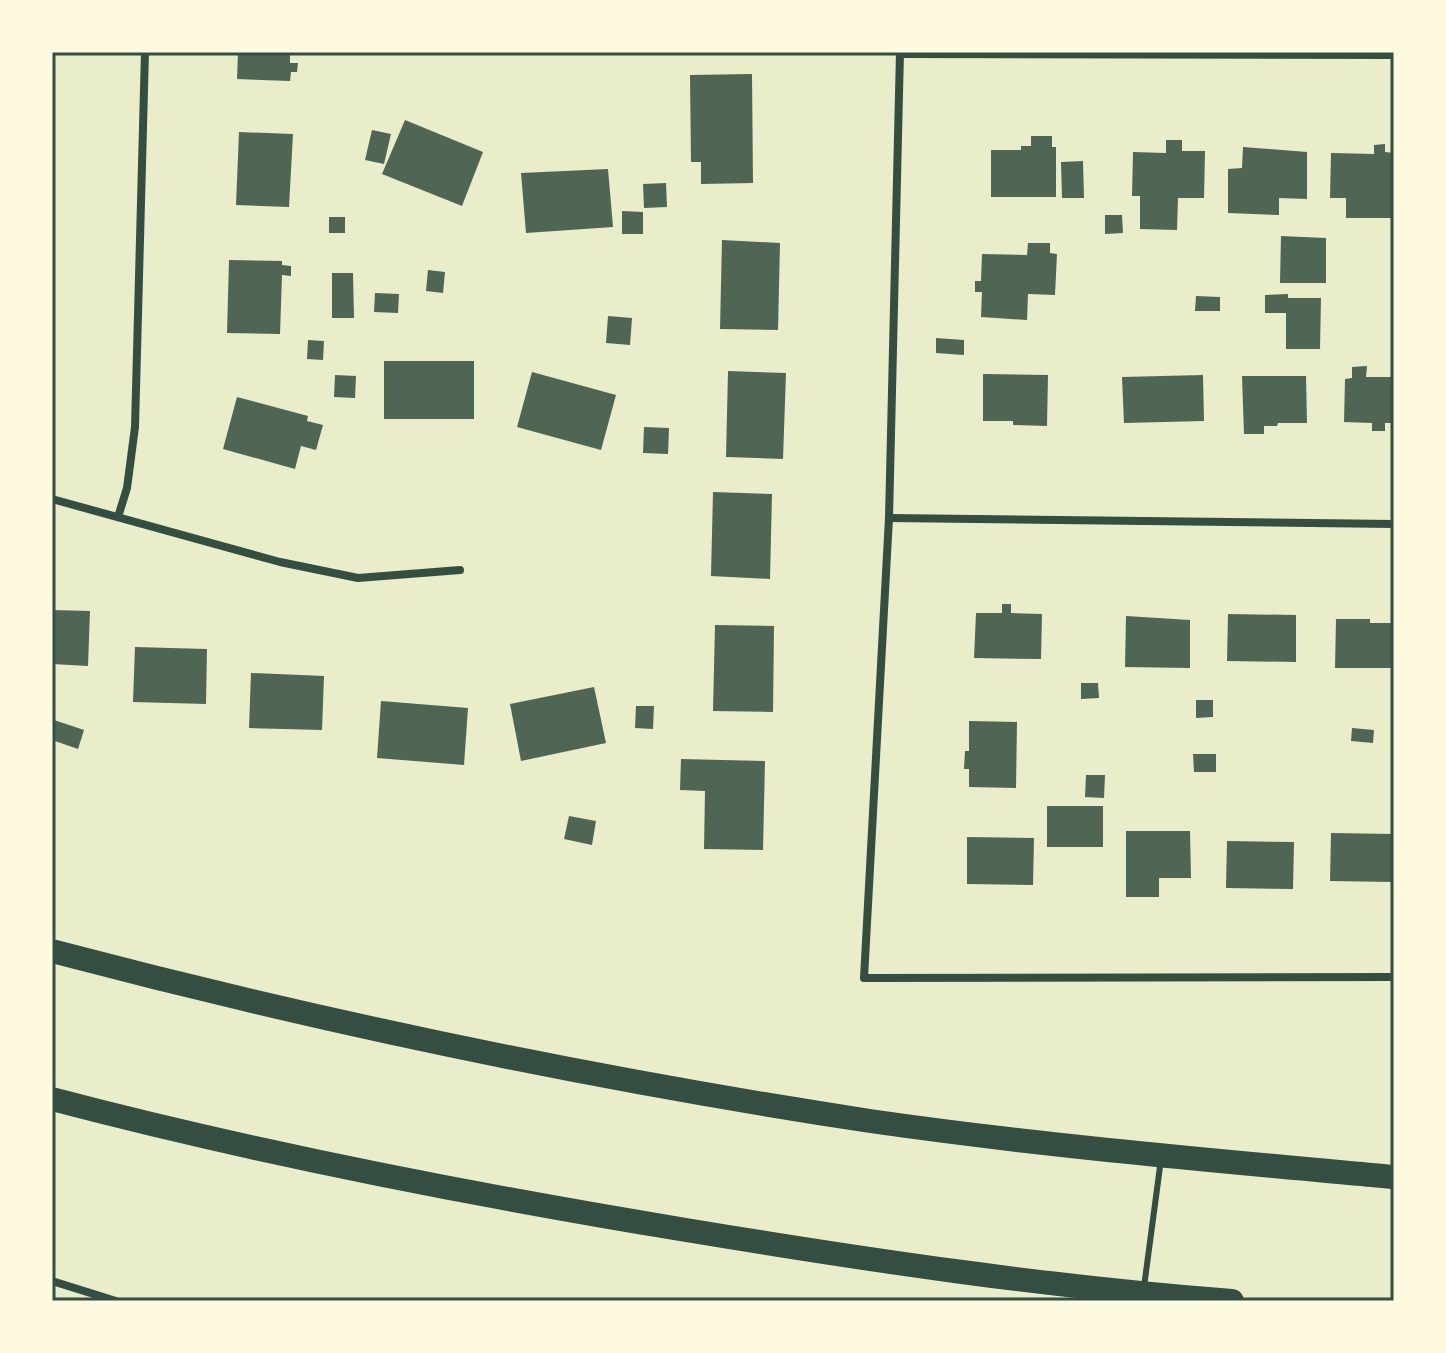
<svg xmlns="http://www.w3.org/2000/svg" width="1446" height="1353" font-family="Georgia,serif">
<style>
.building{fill:#4f6655}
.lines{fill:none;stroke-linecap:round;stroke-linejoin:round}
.service{stroke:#344e41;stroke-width:6}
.minor{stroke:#344e41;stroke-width:8}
.motorway{stroke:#344e41;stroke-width:24}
.neatline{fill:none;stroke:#344e41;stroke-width:3}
</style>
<rect width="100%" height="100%" fill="#e9edc9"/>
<!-- building -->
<g class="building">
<path d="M238,52H290V63H298L297,72H291L290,81L237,79Z"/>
<path d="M752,74L753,183L701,184V162H691L690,75Z"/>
<path d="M405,120L483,152L462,206L382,174Z"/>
<path d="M372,130L391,134L384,164L365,160Z"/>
<path d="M239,132L293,134L289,207L236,205Z"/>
<path d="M1031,136H1052V147H1056V197H991V150H1021V146H1031Z"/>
<path d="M1166,140H1182V151H1205L1204,198H1178L1177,230L1140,229V196H1132L1133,152L1166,153Z"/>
<path d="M1385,144V152L1394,153V218H1346V198H1330L1331,153L1374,154V145Z"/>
<path d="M1243,147L1307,152V199L1279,198V215L1228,213V169L1242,168Z"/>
<path d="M1083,161L1084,198H1062L1061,162Z"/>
<path d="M608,169L613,227L526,233L521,173Z"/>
<path d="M666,183L667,207L644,208L643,184Z"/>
<path d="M622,211L643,212V234H622Z"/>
<path d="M1105,215H1122L1123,233L1105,234Z"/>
<rect x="329" y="217" width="16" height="16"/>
<path d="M1281,236L1326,238V283H1280Z"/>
<path d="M722,240L780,243L778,330L720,329Z"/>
<path d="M1028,243H1050V253L1057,254L1055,295L1028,294L1027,320L981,317L982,292H975V281H981L982,254L1027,255Z"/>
<path d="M229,260L282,261V265L291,266V276L282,275L280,334L227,333Z"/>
<path d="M428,270L445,272L443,293L426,291Z"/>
<path d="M332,273H353L354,318H332Z"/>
<path d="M375,293L399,294L398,313L374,312Z"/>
<path d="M1288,294V298H1321L1320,349H1286V313H1265V295Z"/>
<path d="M1196,296L1220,297V311H1195Z"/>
<path d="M608,316L632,318L630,345L606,343Z"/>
<path d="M936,338L964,340V355L936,353Z"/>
<path d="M308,340L324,341L323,360L307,359Z"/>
<rect x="384" y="361" width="90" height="58"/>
<path d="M1367,366L1366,377H1394V423H1385V431H1372V423L1344,422L1345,379L1352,378V367Z"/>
<path d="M728,371L786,373L783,459L726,457Z"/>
<path d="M532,372L616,395L601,450L517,427Z"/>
<path d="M983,374L1048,375L1047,426L1013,425V421H983Z"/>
<path d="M335,375L356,376L355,398L334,397Z"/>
<path d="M1203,375L1204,421L1124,423L1122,377Z"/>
<path d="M1242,376H1306L1307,423H1278L1277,426H1264V434H1244Z"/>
<path d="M237,397L308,416L307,421L323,425L316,450L301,446L295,469L223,449Z"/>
<path d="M644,427L669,428L668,454L643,453Z"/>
<path d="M713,492L772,494L770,579L711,576Z"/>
<path d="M1002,604H1011V613L1042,614L1041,659L974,658L976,613H1002Z"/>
<path d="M52,610L90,611L88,666L52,664Z"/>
<path d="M1228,614L1296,615V662L1227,661Z"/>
<path d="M1126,616L1190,620V668L1125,667Z"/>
<path d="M1336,619H1370V623H1394V668H1335Z"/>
<path d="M715,625L774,626L773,712L713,711Z"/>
<path d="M135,647L207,649L206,704L133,702Z"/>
<path d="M251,673L324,676L322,730L249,728Z"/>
<path d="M1081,683H1098L1099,698L1081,699Z"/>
<path d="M594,687L606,743L521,761L510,704Z"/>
<path d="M1196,700H1213V717L1196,718Z"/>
<path d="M381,701L468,708L464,765L377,758Z"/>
<path d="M636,706H654L653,729L635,728Z"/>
<path d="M54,720L84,730L78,749L52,740Z"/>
<path d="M969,721L1017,722L1016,788L969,787V769H964L965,751H969Z"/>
<path d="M1352,728L1374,730L1373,743L1351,741Z"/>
<path d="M1193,754H1216V772H1194Z"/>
<path d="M681,759L765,761L763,850L704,849L705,791L680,790Z"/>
<path d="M1086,775H1105L1104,798L1085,797Z"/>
<rect x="1047" y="806" width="56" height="41"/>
<path d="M569,816L596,821L592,845L564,839Z"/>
<path d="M1126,831H1190L1191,878H1159V897H1126Z"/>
<path d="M1331,833L1394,834V882L1330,881Z"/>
<path d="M967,837L1034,838L1033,885L967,884Z"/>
<path d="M1227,841L1294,842L1293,889L1226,888Z"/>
</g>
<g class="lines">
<!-- service -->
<path class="service" d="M1144,1287L1161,1159"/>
<!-- minor -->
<g class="minor">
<path d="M900,52L889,518L864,978L1394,977"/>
<path d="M900,54L1394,55"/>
<path d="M52,499L280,562L358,578L460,570"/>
<path d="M118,517L127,488L135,427L145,52"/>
<path d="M889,518L1394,524"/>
<path d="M52,1281L116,1301"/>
</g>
<!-- motorway -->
<g class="motorway">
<path d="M52,951C321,1022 594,1079 870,1121C1044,1146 1219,1161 1394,1177"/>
<path d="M52,1099C261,1154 473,1195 686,1230C867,1260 1049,1287 1232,1301"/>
</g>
</g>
<!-- border -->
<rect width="1446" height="1353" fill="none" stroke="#fefae0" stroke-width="108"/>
<rect x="54" y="54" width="1338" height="1245" class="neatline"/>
</svg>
